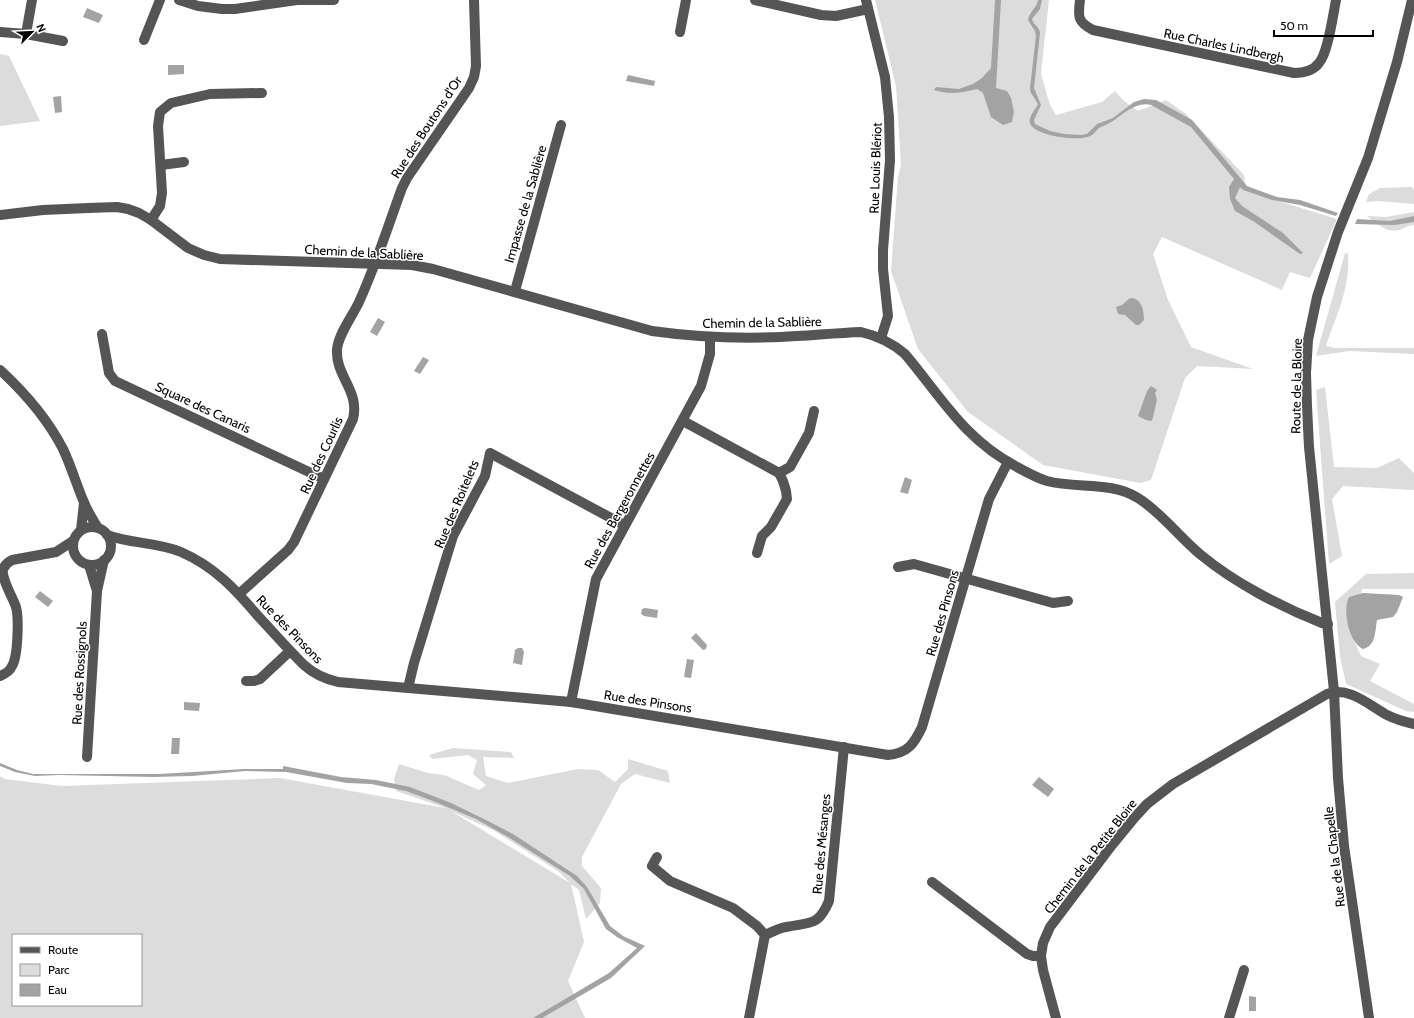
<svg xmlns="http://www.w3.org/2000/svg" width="1414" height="1018" font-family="Cabin,sans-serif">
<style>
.green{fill:#dcdcdc;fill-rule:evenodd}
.water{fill:#a3a3a3}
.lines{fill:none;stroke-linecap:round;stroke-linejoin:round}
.minor{stroke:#555;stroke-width:10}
.labels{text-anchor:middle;stroke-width:3;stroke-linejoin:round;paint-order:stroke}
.street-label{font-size:13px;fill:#000;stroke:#fff}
</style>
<rect width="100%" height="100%" fill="#fff"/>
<!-- green -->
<g class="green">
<path d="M875,0H1049L1041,74L1050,105L1056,115L1102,102L1115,91L1123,100L1138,111L1166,100L1186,114L1244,175L1246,191L1337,219L1310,278L1290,272L1282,290L1162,237L1153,254L1168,300L1191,347L1253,369L1197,366L1185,378L1151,480L1140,483L1043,465L968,412L918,349L891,271L898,177L901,165L896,86Z"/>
<path d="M0,54L9,56L40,121L0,126Z"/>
<path d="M1412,187L1414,190V204L1378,201L1366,202L1369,194L1380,188Z"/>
<path d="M1414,212V225C1408,225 1404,229 1399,230C1385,233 1377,223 1367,216L1386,217Z"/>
<path d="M1345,253L1348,254C1350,290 1337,313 1326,346L1335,348H1414V354L1350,351L1316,356Z"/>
<path d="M1325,387L1334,467L1377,468L1399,458L1414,473V490L1343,486L1332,499L1342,556L1329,564L1316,390Z"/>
<path d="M1414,573V589H1362L1351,634L1361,656L1380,664L1370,681L1414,704V712L1406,711L1346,684L1340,656L1335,602L1366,574Z"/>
<path d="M453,748L511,752L514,758L483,757L486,776L508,783L578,769L598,770L615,782L628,769V759L668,771L670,783L635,774L621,784L582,857V866L601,888L600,903L586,919L579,890L571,884L584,942L568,981L585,1018H0V776L5,779L62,786L280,778L445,808L440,806L396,791L394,779L399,764L428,773L444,775L479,790L486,785L473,774L477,760L468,755L432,759L429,755ZM451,811L493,830L558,871L570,883ZM13,935H141V1005H13Z"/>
</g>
<!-- water -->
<g class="water">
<path d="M995,0H1001L996,88L1007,91L1011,98L1014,112L1012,122L1003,125L991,117L983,93L977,89C962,93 949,95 934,90L936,87L959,89L973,84L982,78L991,68Z"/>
<path d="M1038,0H1042L1040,9L1032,19C1033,25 1040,27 1040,33L1034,88L1041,105L1034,120L1035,124L1039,126L1050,131L1064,134L1081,135L1087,134L1097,124L1113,118L1134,102L1144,99L1156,100L1192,120L1247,186L1277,197L1300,200L1338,213L1336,216L1300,205L1272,200L1243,190L1240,187L1235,198L1242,206L1283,233L1303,253L1300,254L1253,221L1235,211L1230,199L1229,187L1234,179L1191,127L1151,105C1137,101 1123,114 1113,121C1108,124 1103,126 1099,128C1096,131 1093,135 1090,136C1079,142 1034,136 1030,123C1028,117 1036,109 1038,104L1031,93L1030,88L1036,36L1035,31L1028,20C1029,12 1037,8 1038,0Z"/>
<path d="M87,8L103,15L99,23L83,17Z"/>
<path d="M184,65V74L168,75V65Z"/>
<path d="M628,75L655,81L654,86L626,81Z"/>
<path d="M61,96L62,112L55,113L53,97Z"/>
<path d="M1414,216V222L1395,225L1355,224L1357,219L1390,221Z"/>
<path d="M1130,298C1142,298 1144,311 1144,320L1139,325H1136L1125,315L1118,314L1116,307L1122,305Z"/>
<path d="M378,318L385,322L377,336L370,332Z"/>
<path d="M423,357L429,360L420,374L414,371Z"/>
<path d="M1151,386L1157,390L1155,393L1157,400L1152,421L1146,420L1138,416L1147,391Z"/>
<path d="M905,477L912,480L908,494L900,492Z"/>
<path d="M40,591L53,601L48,607L35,597Z"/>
<path d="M1363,593L1399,595L1403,597L1397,612L1393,617L1377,620C1375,631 1376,646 1363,649C1349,643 1342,610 1349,597Z"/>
<path d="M645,608L658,610L657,618L644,616L641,614L642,609Z"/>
<path d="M696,633L707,645L706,649L703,650L691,638Z"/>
<path d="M518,648H522L524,652L522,665L513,663L515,650Z"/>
<path d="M687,659L694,660L691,678L684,677Z"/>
<path d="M184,702L200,703L199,711L184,710Z"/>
<path d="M172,738H180L179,754H171Z"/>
<path d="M0,763L17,770L33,774H159L244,769H283V766L341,777L376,780L410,787L451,803L486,820L513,834L577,876L587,887L610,926L623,936L645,946L611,978L542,1018H533L609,973L637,948L617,937L606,929L584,889L570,876L508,837L476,819L433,801L406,791L371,784L347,783L286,772L245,771L192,776L154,777L59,775L35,776L15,772L0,766Z"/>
<path d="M1039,777L1054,789L1048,797L1032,785Z"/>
<path d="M1249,996L1256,997V1011H1249Z"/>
</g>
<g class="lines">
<!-- minor -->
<g class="minor">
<path d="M179,0L198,6L222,9H235L297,0H334"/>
<path d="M755,0L821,15L836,16L868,9"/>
<path d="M866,0L885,77L889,117L890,160L883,250V269L888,316L881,338"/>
<path d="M1080,0C1078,16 1077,22 1093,30L1294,73C1303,73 1313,71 1319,63C1328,53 1333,15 1336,0"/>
<path d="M0,32L26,34L32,0"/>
<path d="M680,32L686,0"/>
<path d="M26,34L63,41"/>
<path d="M144,40L160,0"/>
<path d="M161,165L184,162"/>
<path d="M0,215L43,210L88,208L117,207L128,209L139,213L151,220L188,248L204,255L220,259L412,265L433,269L652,331C695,337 737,339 781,337C807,336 834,333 861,332C878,336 891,342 905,354C942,398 964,439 1017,467C1026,472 1037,478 1047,481C1077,489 1111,481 1138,498C1162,513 1179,537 1201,555C1235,583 1281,607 1322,623L1328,624"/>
<path d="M151,220L160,206L162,193L158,126L160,112L171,103L210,94L262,93"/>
<path d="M515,291L561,125"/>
<path d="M102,334L109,373L115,381L324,479"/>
<path d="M0,370C25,393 47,418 63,449C71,466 76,483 83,500C86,508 93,520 98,528"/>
<path d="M683,421L779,473L783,481L786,491L787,499L771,527L762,536L757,553"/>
<path d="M779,473L790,467L809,433L814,411"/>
<circle cx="92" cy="546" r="19"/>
<path d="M81,530L84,503"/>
<path d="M107,535C131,544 157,542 181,552C215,567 235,589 258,616C273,632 288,649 304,665C314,674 325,679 338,682L571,702L888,755C908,753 914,744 922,727L989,499L1008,462"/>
<path d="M89,565L97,591"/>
<path d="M898,567L914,564L1053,603L1068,601"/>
<path d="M239,594L288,550L294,542L353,419C360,390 335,376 337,349C339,333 352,317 359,302C376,265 388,226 402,188L407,178L469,88L474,77L476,66L474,0"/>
<path d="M0,676C5,674 10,671 12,666C18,657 19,618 16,607C13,598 1,578 3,569C5,565 8,562 12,560L56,552L73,541"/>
<path d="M246,681H254L260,679L290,651"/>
<path d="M408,688L414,663L453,536L485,476L490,453L624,525"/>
<path d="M571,702L596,579L701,386L710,354V338"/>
<path d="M87,757L97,591L104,560"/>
<path d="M657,857L652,866L670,881L733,908L757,926L765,935"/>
<path d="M932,882L1027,954L1033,956H1041"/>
<path d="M749,1018L765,935C772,932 779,928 786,927C810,922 818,927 829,901L844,747"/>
<path d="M1056,1018L1043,970L1041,956L1043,943L1050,927L1112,845L1135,817L1147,804L1173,784L1327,694C1349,686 1369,705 1387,715C1395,719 1405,722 1414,724"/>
<path d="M1229,1018L1244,970"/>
<path d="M1369,1018L1344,846L1338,778L1334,691L1309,447L1307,406L1306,373L1308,340L1317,297L1338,232L1368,158L1397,62L1412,0"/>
</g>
</g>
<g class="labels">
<!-- street labels -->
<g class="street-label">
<text transform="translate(1224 45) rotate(12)" y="5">Rue Charles Lindbergh</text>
<text transform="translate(426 127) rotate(-57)" y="5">Rue des Boutons d'Or</text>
<text transform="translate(875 168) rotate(-88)" y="5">Rue Louis Blériot</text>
<text transform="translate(525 204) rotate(-74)" y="5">Impasse de la Sablière</text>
<text transform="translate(364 252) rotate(3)" y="5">Chemin de la Sablière</text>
<text transform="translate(762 322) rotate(-1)" y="5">Chemin de la Sablière</text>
<text transform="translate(1296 386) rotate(-89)" y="5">Route de la Bloire</text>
<text transform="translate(203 407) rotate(25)" y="5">Square des Canaris</text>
<text transform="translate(321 455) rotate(-65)" y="5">Rue des Courlis</text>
<text transform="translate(456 504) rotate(-67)" y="5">Rue des Roitelets</text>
<text transform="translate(619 510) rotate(-61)" y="5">Rue des Bergeronnettes</text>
<text transform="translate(942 613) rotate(-74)" y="5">Rue des Pinsons</text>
<text transform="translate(290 629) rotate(46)" y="5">Rue des Pinsons</text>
<text transform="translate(79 673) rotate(-87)" y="5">Rue des Rossignols</text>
<text transform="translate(648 701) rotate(9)" y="5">Rue des Pinsons</text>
<text transform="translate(821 844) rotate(-85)" y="5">Rue des Mésanges</text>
<text transform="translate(1090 856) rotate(-52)" y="5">Chemin de la Petite Bloire</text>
<text transform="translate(1334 857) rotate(-97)" y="5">Rue de la Chapelle</text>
</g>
</g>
<!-- legend -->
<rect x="12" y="934" width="130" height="72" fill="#ffffff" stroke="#999999"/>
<rect x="20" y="947" width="20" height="6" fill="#555555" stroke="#999999"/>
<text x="48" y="954" font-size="12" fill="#000000">Route</text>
<rect x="20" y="964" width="20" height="12" fill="#dcdcdc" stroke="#999999"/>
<text x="48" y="974" font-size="12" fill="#000000">Parc</text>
<rect x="20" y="984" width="20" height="12" fill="#a3a3a3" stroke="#999999"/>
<text x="48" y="994" font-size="12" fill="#000000">Eau</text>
<!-- north arrow -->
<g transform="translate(32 32) rotate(66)" stroke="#ffffff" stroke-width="3" paint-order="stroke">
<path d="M0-3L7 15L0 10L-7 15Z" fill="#000000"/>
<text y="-6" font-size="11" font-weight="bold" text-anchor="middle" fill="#000000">N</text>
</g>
<!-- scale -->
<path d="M1274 30v6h99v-6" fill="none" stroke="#000000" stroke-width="2"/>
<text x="1280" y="30" font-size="12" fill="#000000" stroke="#ffffff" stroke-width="3" paint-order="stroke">50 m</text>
</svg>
